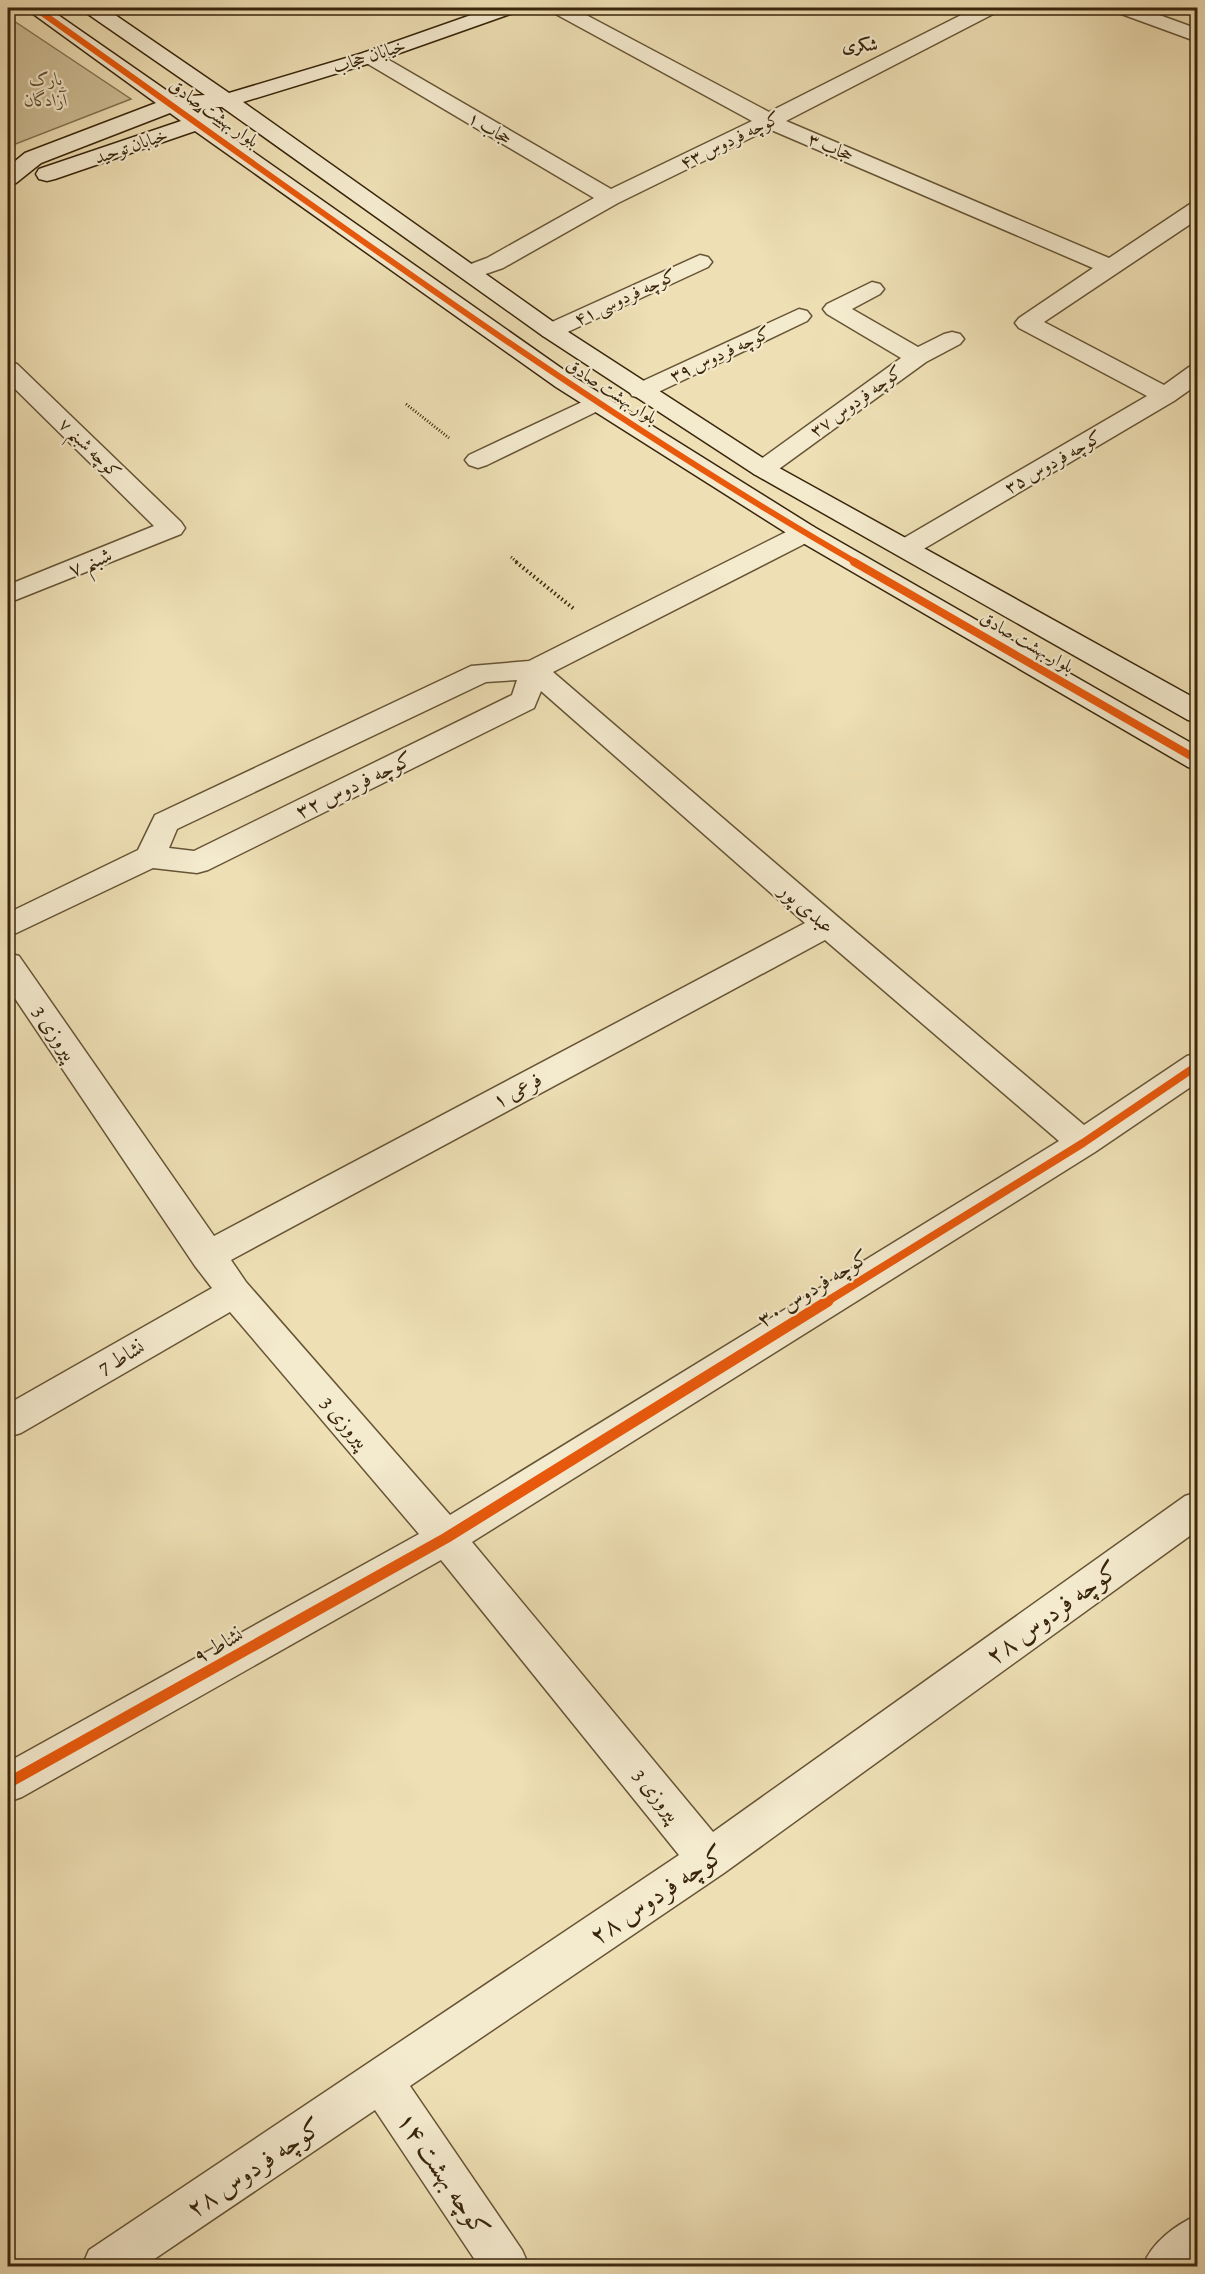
<svg xmlns="http://www.w3.org/2000/svg" width="1205" height="2274" font-family="Alegreya,Amiri,serif">
<style>
.green{fill:#cfbf97;stroke:#847251;stroke-width:1.5}
.lines{fill:none;stroke-linecap:round;stroke-linejoin:round}
.street-casing{stroke:#665435;stroke-width:3}
.secondary-casing{stroke:#38250b;stroke-width:3}
.path-far1{stroke:#38250b;stroke-width:3;stroke-dasharray:1 2;stroke-linecap:butt}
.path{stroke:#38250b;stroke-width:4;stroke-dasharray:1.5 3;stroke-linecap:butt}
.street{fill:#f4eace;fill-rule:evenodd}
.secondary{fill:#f4eace;fill-rule:evenodd}
.cycleway-far2-casing{stroke:#f4eace;stroke-width:9}
.cycleway-far1-casing{stroke:#f4eace;stroke-width:12}
.cycleway-casing{stroke:#f4eace;stroke-width:15}
.cycleway-far2{stroke:#e8590c;stroke-width:6}
.cycleway-far1{stroke:#e8590c;stroke-width:8}
.cycleway{stroke:#e8590c;stroke-width:11}
.labels{text-anchor:middle;stroke-width:4.5;stroke-linejoin:round;paint-order:stroke}
.far-neighbourhood-label{font-size:18px;font-weight:bold;fill:#38250b;stroke:#f4eace}
.far-street-label{font-size:18px;fill:#38250b;stroke:#f4eace}
.far-park-label{font-size:18px;font-style:italic;fill:#5e4c2e;stroke:#f4eace}
.street-label{font-size:21px;fill:#38250b;stroke:#f4eace}
.near-street-label{font-size:26px;fill:#38250b;stroke:#f4eace}
</style>
<rect width="100%" height="100%" fill="#eedfb4"/>
<filter id="stains"><feTurbulence type="fractalNoise" baseFrequency=".00333" numOctaves="4"/><feColorMatrix values="0 0 0 0 .2 0 0 0 0 .09 0 0 0 0 .02 0 0 0 .5 -.17"/></filter>
<radialGradient id="worn" r=".72"><stop offset=".6" stop-color="#630" stop-opacity="0"/><stop offset="1" stop-color="#630" stop-opacity=".3"/></radialGradient>
<!-- green -->
<path class="green" d="M8,17L131,99L8,147Z"/>
<g class="lines">
<defs>
<g id="street">
<path d="M549,8H573L769,112L975,8H1000L997,12L786,121L1109,258L1190,204L1198,202V219L1044,322L1164,385L1189,367L1198,365V384L1174,401L915,554L906,556L897,554L893,548L897,542L1147,396L1019,328L1015,323L1019,318L1093,268L769,129L618,203L503,268L471,279L463,277L459,272L463,267L487,258L594,198L363,61L360,57L363,53L370,51L377,53L611,189L752,121L552,12Z"/>
<path d="M1113,8H1140L1198,29V42L1116,12Z"/>
<path d="M700,255L708,257L712,262L708,267L559,336L551,338L543,336L539,331L543,326Z"/>
<path d="M872,282L880,284L884,289L880,294L852,309L918,347L944,334L952,332L960,334L964,339L960,344L926,362L772,474L763,477L754,474L750,469L754,464L901,358L827,314L823,309L827,304Z"/>
<path d="M799,309L807,311L811,316L807,321L650,396L641,398L632,396L629,391L632,386Z"/>
<path d="M8,362L17,364L181,522L185,528L181,534L8,603V585L154,526L8,382Z"/>
<path d="M597,395L606,397L609,402L606,407L487,465L478,468L469,465L465,460L469,455Z"/>
<path d="M805,525L814,527L818,533L814,539L553,672L838,917L1084,1125L1187,1056L1198,1053V1082L1095,1152L472,1542L713,1832L1185,1496L1198,1492V1530L724,1873L410,2086L522,2250L529,2266H479L375,2110L144,2266H82L89,2250L679,1855L441,1560L22,1797L8,1802V1762L419,1534L230,1312L21,1433L8,1437V1404L212,1288L195,1266L8,988V953L19,956L214,1236L805,923L541,691L534,708L208,870L197,873L153,868L8,937V913L138,850L155,815L471,666L529,661L796,527ZM517,680L512,695L194,851L169,848L177,829L486,682ZM825,940L1059,1141L450,1515L246,1282L231,1260Z"/>
<path d="M1198,2215V2266H1143C1151,2243 1175,2225 1198,2215Z"/>
</g>
<path id="secondary" d="M25,8H48L176,97L205,95L85,12L82,8H105L229,93L363,53L491,8H519L516,12L377,61L243,102L559,326L772,464L1198,700V722L1188,720L754,474L543,336L222,107H214L219,108L222,113L212,123L574,377L814,527L1198,747V770L1188,767L796,539L556,387L195,131L55,179L47,181L39,179L36,174L39,169L181,121L170,113L41,163L16,183L8,185V167L25,153L156,103ZM203,108L198,113L192,109L205,108Z"/>
</defs>
<!-- street casing -->
<use href="#street" class="street-casing"/>
<!-- secondary casing -->
<use href="#secondary" class="secondary-casing"/>
<!-- path-far1 -->
<g class="path-far1">
<path d="M406,404L449,438"/>
<path d="M511,557L518,563"/>
</g>
<!-- path -->
<path class="path" d="M516,562L574,609"/>
<!-- street -->
<use href="#street" class="street"/>
<!-- secondary -->
<use href="#secondary" class="secondary"/>
<defs>
<path id="cycleway-far2" d="M35,8C305,199 571,398 857,563"/>
<g id="cycleway-far1">
<path d="M854,562L1198,760"/>
<path d="M826,1302L1083,1143L1198,1065"/>
</g>
<path id="cycleway" d="M8,1783L446,1538L828,1301"/>
</defs>
<!-- cycleway-far2 casing -->
<use href="#cycleway-far2" class="cycleway-far2-casing"/>
<!-- cycleway-far1 casing -->
<use href="#cycleway-far1" class="cycleway-far1-casing"/>
<!-- cycleway casing -->
<use href="#cycleway" class="cycleway-casing"/>
<!-- cycleway-far2 -->
<use href="#cycleway-far2" class="cycleway-far2"/>
<!-- cycleway-far1 -->
<use href="#cycleway-far1" class="cycleway-far1"/>
<!-- cycleway -->
<use href="#cycleway" class="cycleway"/>
</g>
<g class="labels">
<!-- far-neighbourhood labels -->
<g class="far-neighbourhood-label">
<text x="860" y="51">شکری</text>
</g>
<!-- far-street labels -->
<g class="far-street-label">
<text transform="translate(369 56) rotate(-18)" y="6">خیابان حجاب</text>
<text transform="translate(214 113) rotate(35)" y="6">بلوار بهشت صادق</text>
<text transform="translate(490 128) rotate(31)" y="6">حجاب ۱</text>
<text transform="translate(730 140) rotate(-26)" y="6">کوچه فردوس ۴۳</text>
<text transform="translate(131 146) rotate(-19)" y="6">خیابان توحید</text>
<text transform="translate(831 147) rotate(23)" y="6">حجاب ۳</text>
<text transform="translate(625 297) rotate(-25)" y="6">کوچه فردوسی ۴۱</text>
<text transform="translate(720 354) rotate(-25)" y="6">کوچه فردوس ۳۹</text>
<text transform="translate(612 391) rotate(33)" y="6">بلوار بهشت صادق</text>
<text transform="translate(856 401) rotate(-36)" y="6">کوچه فردوس ۳۷</text>
<text transform="translate(90 448) rotate(44)" y="6">کوچه شبنم ۷</text>
<text transform="translate(1053 462) rotate(-30)" y="6">کوچه فردوس ۳۵</text>
<text transform="translate(1027 642) rotate(30)" y="6">بلوار بهشت صادق</text>
</g>
<!-- far-park labels -->
<g class="far-park-label">
<text x="46" y="85">پارک<tspan x="46" dy="21">آزادگان</tspan></text>
</g>
<!-- street labels -->
<g class="street-label">
<text transform="translate(90 562) rotate(-22)" y="7">شبنم ۷</text>
<text transform="translate(354 785) rotate(-26)" y="7">کوچه فردوس ۳۲</text>
<text transform="translate(807 908) rotate(41)" y="7">عبدی پور</text>
<text transform="translate(55 1033) rotate(56)" y="7">پیروزی 3</text>
<text transform="translate(517 1090) rotate(-28)" y="7">فرعی ۱</text>
<text transform="translate(813 1288) rotate(-32)" y="7">کوچه فردوس ۳۰</text>
<text transform="translate(121 1357) rotate(-30)" y="7">نشاط 7</text>
<text transform="translate(345 1422) rotate(49)" y="7">پیروزی 3</text>
<text transform="translate(218 1645) rotate(-29)" y="7">نشاط ۹</text>
<text transform="translate(657 1795) rotate(51)" y="7">پیروزی 3</text>
</g>
<!-- near-street labels -->
<g class="near-street-label">
<text transform="translate(1052 1612) rotate(-36)" y="9">کوچه فردوس ۲۸</text>
<text transform="translate(657 1894) rotate(-34)" y="9">کوچه فردوس ۲۸</text>
<text transform="translate(254 2167) rotate(-34)" y="9">کوچه فردوس ۲۸</text>
<text transform="translate(444 2174) rotate(56)" y="9">کوچه بهشت ۱۴</text>
</g>
</g>
<!-- margin -->
<rect width="1205" height="2274" fill="none" stroke="#eedfb4" stroke-width="30"/>
<rect x="9" y="9" width="1187" height="2256" fill="none" stroke="#38250b" stroke-width="3"/>
<rect x="15" y="15" width="1175" height="2244" fill="none" stroke="#38250b" stroke-width="1.5"/>
<rect width="100%" height="100%" filter="url(#stains)"/>
<rect width="100%" height="100%" fill="url(#worn)"/>
</svg>
